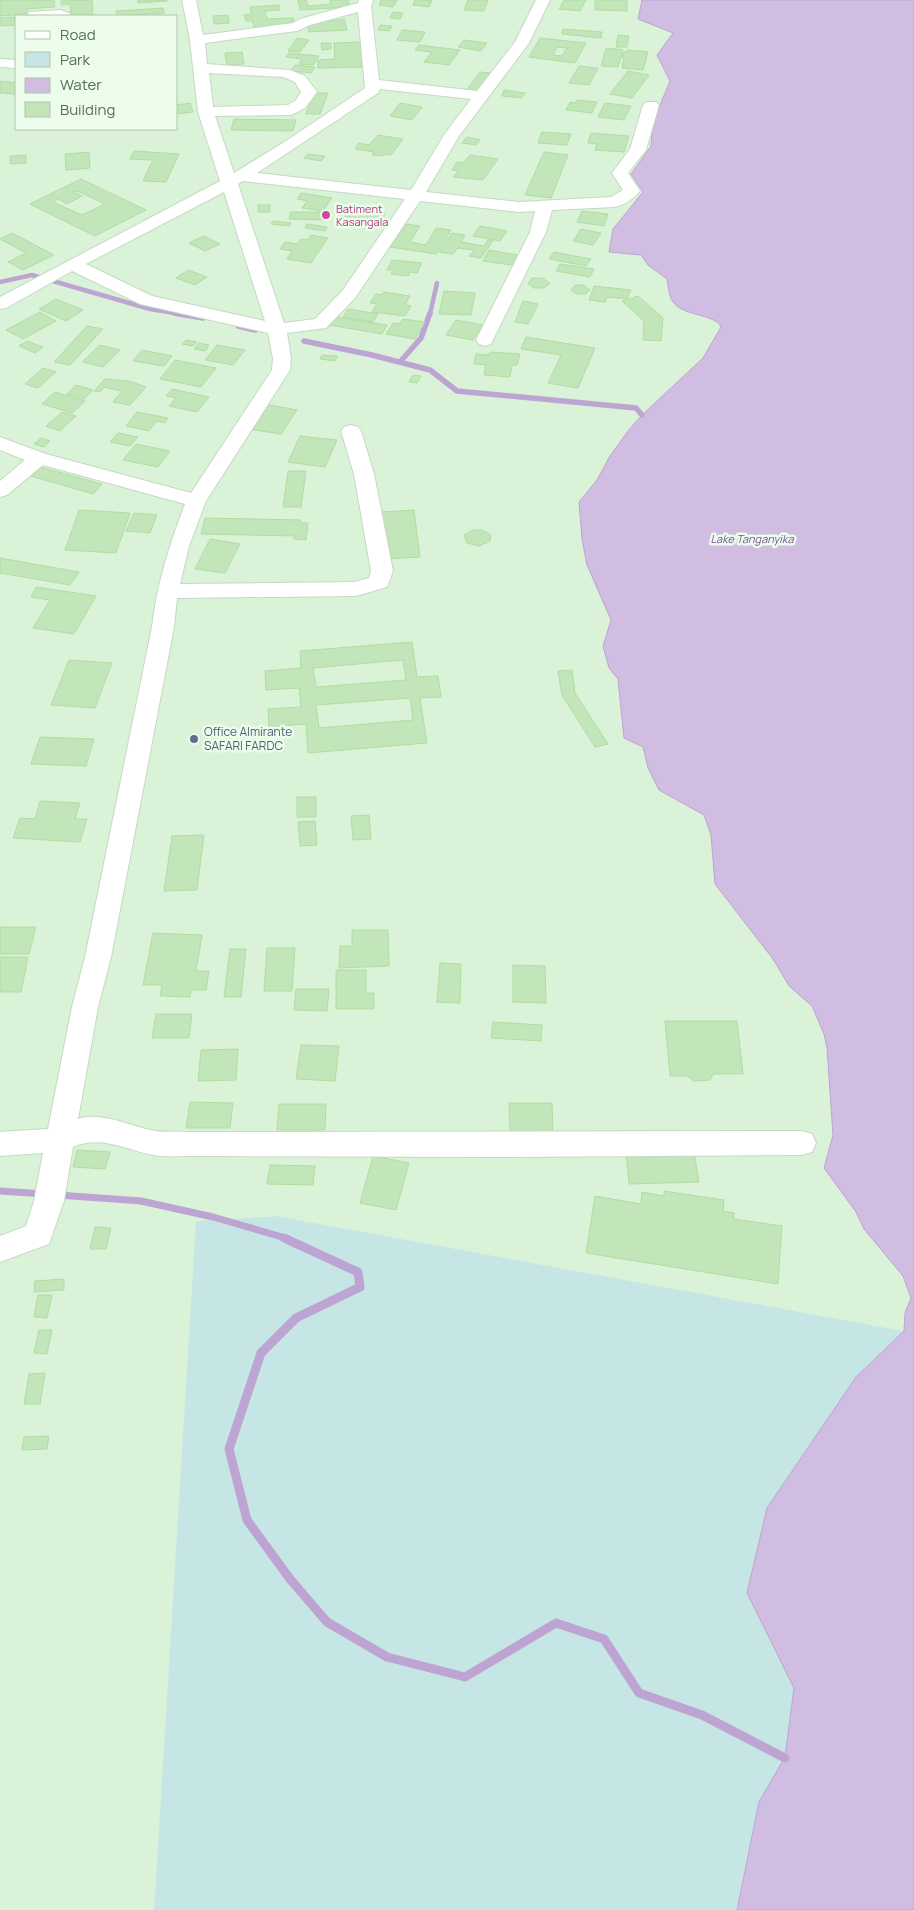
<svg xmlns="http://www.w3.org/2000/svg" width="914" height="1910" font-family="Manrope,sans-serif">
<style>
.residential{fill:#daf3d8;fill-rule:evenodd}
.green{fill:#c6e6e5}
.water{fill:#d0bde1;stroke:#bda4d2}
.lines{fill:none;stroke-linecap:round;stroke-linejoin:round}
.stream-far3{stroke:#bda4d2;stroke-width:4.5}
.stream-far2{stroke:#bda4d2;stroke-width:5.5}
.stream-far1{stroke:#bda4d2;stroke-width:7}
.stream{stroke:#bda4d2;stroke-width:9}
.building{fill:#c3e5ba;stroke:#b0dda3;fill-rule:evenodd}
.minor-casing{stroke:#c4dac0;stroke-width:2}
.minor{fill:#fff;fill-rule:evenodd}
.hotel-dot{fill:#d1479c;stroke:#ecfdec;stroke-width:2}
.service-dot{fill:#5c6f8a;stroke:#ecfdec;stroke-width:2}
.labels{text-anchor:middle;stroke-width:5;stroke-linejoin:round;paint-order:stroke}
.far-hotel-label{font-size:11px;fill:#b23c85;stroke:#ecfdec;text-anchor:start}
.far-water-label{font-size:11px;font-style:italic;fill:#785495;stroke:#ecfdec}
.service-label{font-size:12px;fill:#4e5e75;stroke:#ecfdec;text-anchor:start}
</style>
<rect width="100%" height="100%" fill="#e6fae6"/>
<!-- residential -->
<path class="residential" d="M0,0H642L639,19L673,33L657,55L671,81L653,122L651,146L631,174L643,192L613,229L610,252L641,255L648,265L667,279L670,294L691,314L716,321L721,327L703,358L642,415L628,431L610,456L597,480L579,501L582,539L587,565L611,620L603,646L609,668L618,679L624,738L643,747L648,768L659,790L704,815L711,835L715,884L773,959L789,986L812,1006L824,1034L827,1048L833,1135L824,1168L856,1212L864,1229L903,1276L911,1298L905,1313L904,1331L276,1216L197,1221L154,1910H0ZM16,16H176V129H16Z"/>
<!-- green -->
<path class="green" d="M276,1216L904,1331L856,1377L822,1430L748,1593L794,1688L785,1758L759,1802L737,1910H154L196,1221Z"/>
<!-- water -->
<path class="water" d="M642,0H914V1910H737L759,1802L785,1757L794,1688L747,1593L767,1508L856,1377L904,1331L905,1313L911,1298L903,1276L864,1229L856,1212L824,1168L833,1135L827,1048L824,1034L812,1006L789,986L773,959L715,884L711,835L704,815L659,790L648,768L643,747L624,738L618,679L609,668L603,646L611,620L587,565L582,539L579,502L597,480L610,456L628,431L642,415L703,358L721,327C716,314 684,317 673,302C669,296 668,287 667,279L648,265L641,255L609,252L613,229L643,192L631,174L651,146L653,122L670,81L657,55L673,33L638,19Z"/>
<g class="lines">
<!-- stream-far3 -->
<g class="stream-far3">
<path d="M0,282L32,275L150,309L181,314"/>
<path d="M430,314L437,283"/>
</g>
<!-- stream-far2 -->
<g class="stream-far2">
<path d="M174,313L203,318"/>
<path d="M238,326L255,330"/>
<path d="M304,341L372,355L430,370L457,391L636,408L642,415"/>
<path d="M400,362L421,338L430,313"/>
</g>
<!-- stream-far1 -->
<g class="stream-far1">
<path d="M0,1191L44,1194"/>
<path d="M58,1195L141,1201L213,1217L289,1239"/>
</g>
<!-- stream -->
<path class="stream" d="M284,1238L358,1272L360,1287L296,1318L261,1353L229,1449L247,1520L290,1579L327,1622L387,1657L465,1677L556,1623L604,1639L639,1693L702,1715L785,1758"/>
</g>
<!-- building -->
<g class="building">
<path d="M0,0H54L55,7L27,9V14L0,16Z"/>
<path d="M92,0L93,16H71L70,4L61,5V1Z"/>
<path d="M138,0H167V1L138,3Z"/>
<path d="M298,0H306L308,6L331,4L330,0H348L350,7L300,10Z"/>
<path d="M381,0H397L393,7L379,5Z"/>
<path d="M415,0H432L429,7L413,5Z"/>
<path d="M468,0H488L484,11L464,10Z"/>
<path d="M564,0H586L580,11L559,9Z"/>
<path d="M595,0H627V11L595,10Z"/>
<path d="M279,5L280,10L265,11L267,19L293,18L295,25L254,27L252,21H246L244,15L251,14L250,7Z"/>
<path d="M163,8L164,13L119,16H117L116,11Z"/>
<path d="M393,12L403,13L400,19L390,18Z"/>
<path d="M228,15L229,23L214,24L213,16Z"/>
<path d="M16,17V25L0,26V18Z"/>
<path d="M344,19L347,30L309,32L307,24Z"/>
<path d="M380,25L392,26L389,31L378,30Z"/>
<path d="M563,29L602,32L601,38L562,34Z"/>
<path d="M402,30L425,32L420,42L397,40Z"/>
<path d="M618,35L629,36L627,47H616Z"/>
<path d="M297,38L309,40L300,52L288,51Z"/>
<path d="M540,38L586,43L575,63L529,57ZM557,47L567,48L562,56L553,55Z"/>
<path d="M464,40L487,43L481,51L458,47Z"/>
<path d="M363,42V50L360,51V59L364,58L365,67L318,68V60L335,59L334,43Z"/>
<path d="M321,43H331V49L322,50Z"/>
<path d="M419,45L460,50L449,65L424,62L432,52L415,50Z"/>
<path d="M606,48L623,50L618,67L601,66Z"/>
<path d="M627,50L648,52L643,70L622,68L624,58H622L624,52H626Z"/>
<path d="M242,52L244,64L227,65L225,53Z"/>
<path d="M289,53L319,56L313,65L299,64L302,59L286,57Z"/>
<path d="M295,65L315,67L311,73L291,71Z"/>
<path d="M579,66L598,68L589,85L569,83Z"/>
<path d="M628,71L649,75L632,98L610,94Z"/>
<path d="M480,72L491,73L477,92L466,91Z"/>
<path d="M0,81L16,83V94L0,93Z"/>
<path d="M504,90L525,93L522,98L502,96Z"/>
<path d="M314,93H328L320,114H306Z"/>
<path d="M577,100L597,102L592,113L566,110L570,102L575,103Z"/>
<path d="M190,103L193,112L176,114V105Z"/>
<path d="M400,103L422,107L412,120L390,116Z"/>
<path d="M605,103L631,106L624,120L598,117Z"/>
<path d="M234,119L296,120L293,131L231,130Z"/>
<path d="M542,132L571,134L567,145L538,143Z"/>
<path d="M591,133L629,136L624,152L595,150L597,144L588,143Z"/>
<path d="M378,135L403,139L391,155L385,154L383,156L372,155L374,152L355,149L359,143L369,145Z"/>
<path d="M467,137L480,140L476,145L462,143Z"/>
<path d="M134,151L179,154L166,182L143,181L153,160L130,159Z"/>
<path d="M89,152L90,168L66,170L65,154Z"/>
<path d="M544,152L568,155L551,198L525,195Z"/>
<path d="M308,154L325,156L321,161L304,158Z"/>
<path d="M26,155V163L10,164V156Z"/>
<path d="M470,155L498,159L483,180L453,177L458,171L452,170L457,162L463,163Z"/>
<path d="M81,179L146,210L95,236L30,204ZM77,191L105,204L82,215L53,202L58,199L67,204L82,196L73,192Z"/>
<path d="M301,193L332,198L323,211L302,208L307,201L297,199Z"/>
<rect x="258" y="205" width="12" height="7"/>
<path d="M340,207L378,208L377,213H385L383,219H376L372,229L347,227L351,217L337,216Z"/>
<path d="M582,211L608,214L604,226L577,222Z"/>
<path d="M291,212H330L328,220L289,219Z"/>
<path d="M273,221L291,223L289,226L271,224Z"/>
<path d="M307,224L327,227L325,231L305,228Z"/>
<path d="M406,224L420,226L410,242L426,245L436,228L451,230L436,254L390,247Z"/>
<path d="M480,226L507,231L500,241L473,236Z"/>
<path d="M581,229L601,233L593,245L573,241Z"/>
<path d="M12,233L54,255L23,270L8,262L26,253L0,239Z"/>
<path d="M452,233L465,235L461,242L484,246L488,240L493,241L481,258L469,256L474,250L458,248L453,254L439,252Z"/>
<path d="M311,235L328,238L311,263L287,259L292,251L280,249L285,242L297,244L301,239L307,240Z"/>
<path d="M204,236L220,244L205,251L189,243Z"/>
<path d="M489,250L517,255L511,265L483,261Z"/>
<path d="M554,252L591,259L586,266L549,259Z"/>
<path d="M392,260L422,263L417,273L410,272L408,276L391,274L393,270H387Z"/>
<path d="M560,264L587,268L594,269L590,277L556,271Z"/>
<path d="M188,270L207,277L195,285L176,278Z"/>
<path d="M532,278H542L550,283L544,288H534L528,284Z"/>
<path d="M575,285H584L590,290L586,294H576L571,290Z"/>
<path d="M594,286L631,290L627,299L607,297L605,302L589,300Z"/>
<path d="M444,291L475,293L471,315L439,314Z"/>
<path d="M384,292L410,296L405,305L411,306L405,316L372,312L377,304L370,303L376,294L382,295Z"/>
<path d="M638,296L663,318L661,341L643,340L644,321L622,301Z"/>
<path d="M56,299L83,310L66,321L39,309Z"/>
<path d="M523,301L538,304L528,324L515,322Z"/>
<path d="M348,309L378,314L373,322L343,317Z"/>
<path d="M40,312L56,321L23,339L6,330Z"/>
<path d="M335,317L387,325L382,334L329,325Z"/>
<path d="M403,319L425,322L415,339L386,334L393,323L400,324Z"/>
<path d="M456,320L483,325L473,340L446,335Z"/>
<path d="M87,326L103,329L70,365L54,362Z"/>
<path d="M526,337L595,348L578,388L548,383L561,355L521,349Z"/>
<path d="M186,340L197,342L193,346L182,344Z"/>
<path d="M27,341L43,347L35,353L19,346Z"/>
<path d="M199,343L209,345L205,351L194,349Z"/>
<path d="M100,345L120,350L103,367L82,362Z"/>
<path d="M217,345L245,350L233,365L205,360Z"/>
<path d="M142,350L172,356L164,366L133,361Z"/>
<path d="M490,352L520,354L517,365H512L510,377L484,375L486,365L474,364L476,354L489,355Z"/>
<path d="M322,355L337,356L335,361L320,359Z"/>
<path d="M175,360L216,368L201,387L160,379Z"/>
<path d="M43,368L56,372L38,388L25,384Z"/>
<path d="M413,375L421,376L417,383L409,382Z"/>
<path d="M105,379L129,381L146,387L130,405L113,402L122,391L104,387L100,392L94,391Z"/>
<path d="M76,385L93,390L84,399L67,394Z"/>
<path d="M172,389L209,397L197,412L169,406L176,398L166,396Z"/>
<path d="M55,392L85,401L72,413L42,404Z"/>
<path d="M264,404L297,410L281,434L248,429Z"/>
<path d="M62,412L76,416L60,431L46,426Z"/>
<path d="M137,412L168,418L165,423L156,421L149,431L126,426Z"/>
<path d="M118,433L138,437L130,446L110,442Z"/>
<path d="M300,436L337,440L325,467L288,462Z"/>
<path d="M41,438L50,441L44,447L34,444Z"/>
<path d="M136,444L170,451L158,467L123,460Z"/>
<path d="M40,467L102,484L93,494L31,476Z"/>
<path d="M288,471H306L301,507H283Z"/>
<path d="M79,510L130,513L116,553L65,550Z"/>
<path d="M414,510L420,557L387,559L381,512Z"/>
<path d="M134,513L157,515L150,533L126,531Z"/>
<path d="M205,518L301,520L300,523H308L306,540L294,539V536L201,534Z"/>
<path d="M473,530H481L488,533L491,535L490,541L479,546L467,543L464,535Z"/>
<path d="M210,539L240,544L225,573L195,569Z"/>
<path d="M0,558L79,572L70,585L0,573Z"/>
<path d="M36,587L96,596L74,634L33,628L50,600L31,597Z"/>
<path d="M412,642L417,677L438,676L441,697L420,698L427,743L308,753L306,724L269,727L268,709L301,707L299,688L266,690L265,671L301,668L300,651ZM403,660L406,680L316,687L313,668ZM410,698L413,720L319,728L316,705Z"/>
<path d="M69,660L112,663L95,708L51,705Z"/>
<path d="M572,670L575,693L608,744L595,747L562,695L558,671Z"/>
<path d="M40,737L94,739L86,766L31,764Z"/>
<rect x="297" y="797" width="19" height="20"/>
<path d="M40,801L80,803L75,819H87L80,842L13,838L20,818L35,819Z"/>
<path d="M369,815L371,839L353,840L351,816Z"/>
<path d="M315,821L317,845L300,846L298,822Z"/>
<path d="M204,835L197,890L164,891L172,836Z"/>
<path d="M0,927H36L29,954H0Z"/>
<path d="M352,930H388L389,966L339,968L340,946H352Z"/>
<path d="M153,933L202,935L196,971H209L206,990H191L190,997L160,996L162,985H143Z"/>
<path d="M267,948H295L292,991H264Z"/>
<path d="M230,949H246L241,997H224Z"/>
<path d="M0,957H28L21,992H0Z"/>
<path d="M440,963L461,964L460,1003L437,1002Z"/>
<path d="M513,965L545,966L546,1003L513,1002Z"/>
<path d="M336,970H366V993H374V1009H336Z"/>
<path d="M296,989H329L327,1011L294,1010Z"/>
<path d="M156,1014H192L189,1038H152Z"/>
<path d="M665,1021H737L743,1074H713L710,1080L694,1081L687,1076H670Z"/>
<path d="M493,1022L542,1025L541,1041L491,1038Z"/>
<path d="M301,1045L339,1046L335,1081L296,1079Z"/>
<path d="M238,1049L236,1080L198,1081L201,1050Z"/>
<path d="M190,1102L233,1103L230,1128H186Z"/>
<path d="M509,1103H552L553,1133H510Z"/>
<path d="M279,1104H326L325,1130H277Z"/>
<path d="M77,1150L110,1152L105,1169L73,1167Z"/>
<path d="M694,1151L699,1182L629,1184L626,1152Z"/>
<path d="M373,1156L409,1163L396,1210L360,1203Z"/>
<path d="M270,1165L315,1166L313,1185L267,1184Z"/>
<path d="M664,1191L724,1200L723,1211L734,1213V1219L782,1226L778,1284L586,1253L595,1196L641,1204L642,1192L664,1196Z"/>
<path d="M95,1227L111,1228L106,1249H90Z"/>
<path d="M64,1279V1290L34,1292L35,1281Z"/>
<path d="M38,1295H52L47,1318L34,1317Z"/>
<path d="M39,1330H52L47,1354L34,1353Z"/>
<path d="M45,1373L40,1404H24L29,1374Z"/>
<path d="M49,1436L47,1449L22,1450L24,1437Z"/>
</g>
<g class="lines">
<defs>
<g id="minor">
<path d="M182,0H196L203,35L293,23L300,19L358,3L359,0H373L371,6L379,80L477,91L515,42L536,0H550L529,43L459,136L426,192L520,202L611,197L623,190L612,173L630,149L643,105L646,102H656L659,105L646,150L628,173L640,191C635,198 624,205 615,207L552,210L546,232L491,344L485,346L479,344L476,340L530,232L535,211L520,212L420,201L355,298L326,328L287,333L291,358L290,370L206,501L189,546L180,584L355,582L369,578L371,571L354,474L341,431L344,427L351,425L358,427L361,431L374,474L393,571L387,587L356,596L177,598L174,627L111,957L98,1007L78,1119C101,1111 130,1126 151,1130C163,1133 176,1131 187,1132L802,1131L812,1134L816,1143L812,1152L802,1155L491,1157L187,1156C176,1156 163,1157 152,1155C125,1149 101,1135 73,1147L64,1201L49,1244L0,1262V1236L26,1226L34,1201L43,1153L0,1156V1132L48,1129L72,1007L85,957L152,627C157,583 169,546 185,504L43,465L7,495L0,497V481L25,460L0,450V437L46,454L191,493L272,370L273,358L268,333L140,304L72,271L6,308L0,309V297L220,181L198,112L190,40ZM358,12L365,88L286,141L234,173L215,116L291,115L305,108L317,92L305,76L290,70L207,64L205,43L297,31L310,25ZM209,73L283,77L295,82L301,92L296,100L288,105L213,107ZM380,89L471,99L444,135L411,190L257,173L378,93ZM243,181L405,199L343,290L315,319L284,323L238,184ZM224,192L265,321L152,296L86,264Z"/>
<path d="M60,10L69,13L71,16L27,15L29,12Z"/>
<path d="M0,59L16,60V68L0,67Z"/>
</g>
</defs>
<!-- minor casing -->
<use href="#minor" class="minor-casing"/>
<!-- minor -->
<use href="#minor" class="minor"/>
</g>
<!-- markers -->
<circle class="hotel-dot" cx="326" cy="215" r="5"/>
<circle class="service-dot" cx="194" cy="739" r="5"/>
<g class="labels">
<!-- far-hotel labels -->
<g class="far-hotel-label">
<text x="336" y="213">Batiment<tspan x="336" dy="13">Kasangala</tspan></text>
</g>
<!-- far-water labels -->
<g class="far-water-label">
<text x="752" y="543">Lake Tanganyika</text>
</g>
<!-- service labels -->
<g class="service-label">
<text x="204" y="736">Office Almirante<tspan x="204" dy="14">SAFARI FARDC</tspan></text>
</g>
</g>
<!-- legend -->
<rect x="15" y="15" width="162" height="115" fill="#ecfdec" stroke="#b0c5ad"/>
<rect x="25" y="31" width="25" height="8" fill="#ffffff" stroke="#b0c5ad"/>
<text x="60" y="40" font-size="15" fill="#56704e">Road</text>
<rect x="25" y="52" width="25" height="15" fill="#c6e6e5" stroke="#b0c5ad"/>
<text x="60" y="65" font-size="15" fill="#56704e">Park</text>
<rect x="25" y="78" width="25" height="15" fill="#d0bde1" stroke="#b0c5ad"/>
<text x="60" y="90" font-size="15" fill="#56704e">Water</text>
<rect x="25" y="102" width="25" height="15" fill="#c3e5ba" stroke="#b0c5ad"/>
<text x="60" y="115" font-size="15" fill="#56704e">Building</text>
</svg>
